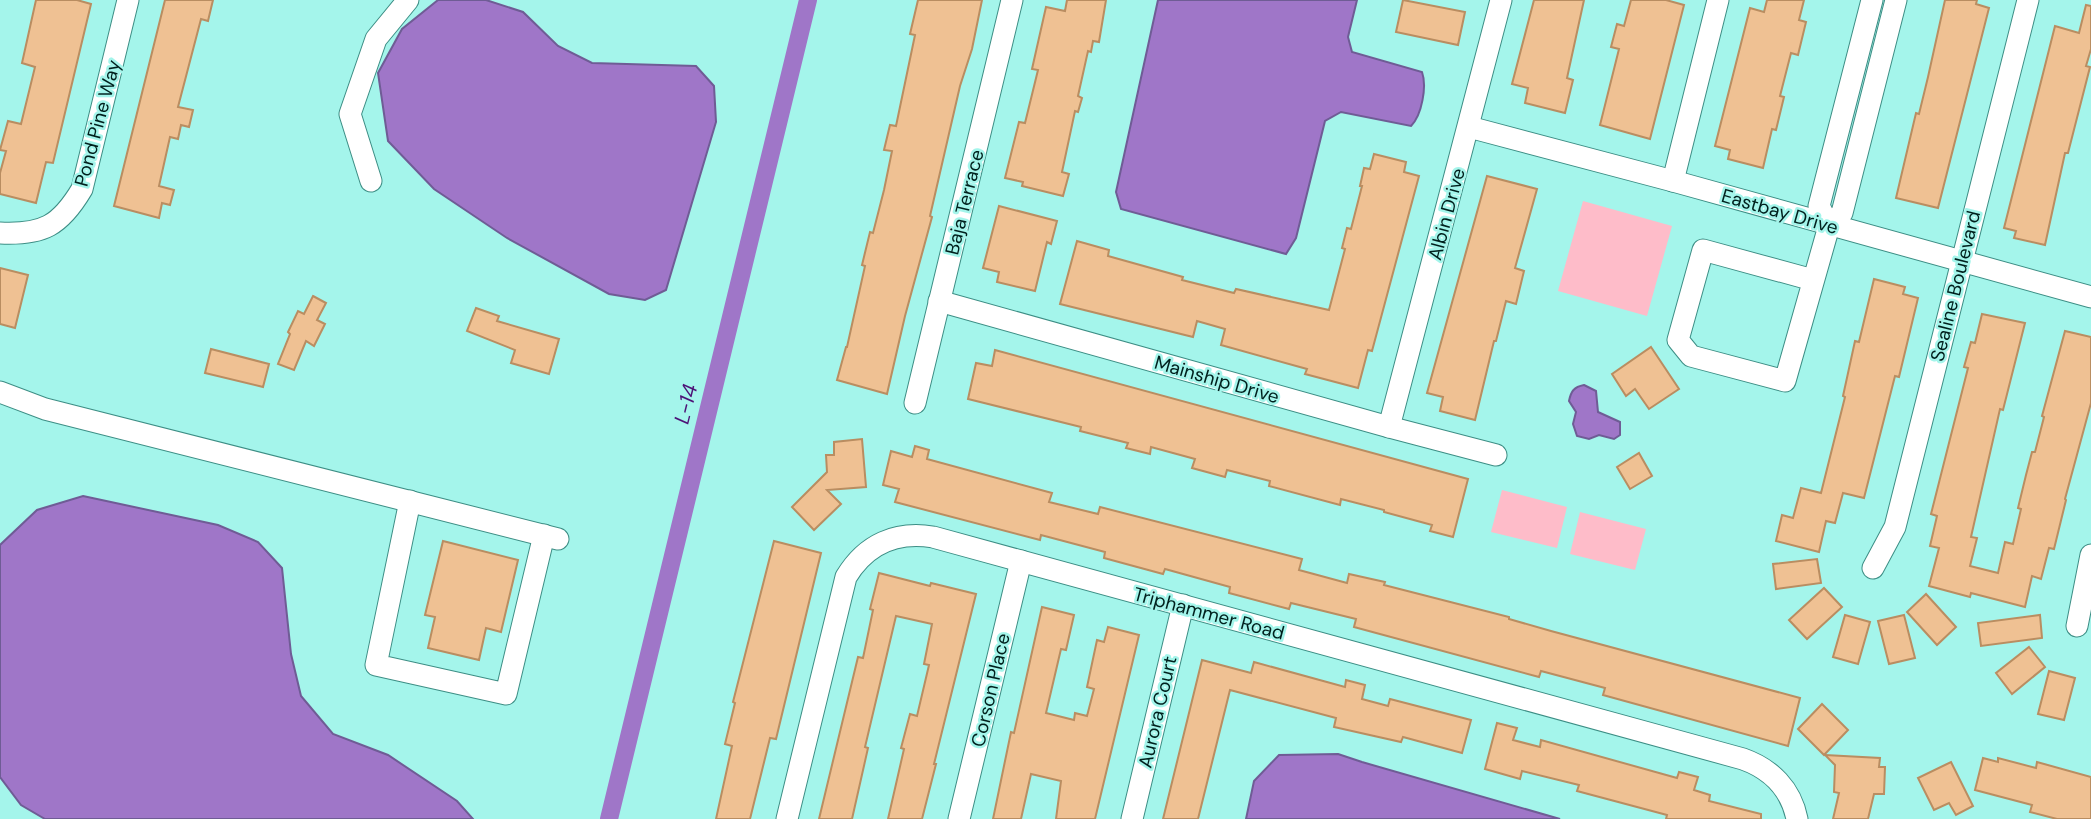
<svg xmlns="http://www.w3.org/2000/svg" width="2091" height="819" font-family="'DM Sans',sans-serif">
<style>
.green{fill:#febcc9}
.water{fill:#9f76c8;stroke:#6f5c95;stroke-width:2}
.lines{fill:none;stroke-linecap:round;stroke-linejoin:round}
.canal{stroke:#9f76c8;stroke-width:18}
.building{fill:#efc193;stroke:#b98d61;stroke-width:2}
.minor-casing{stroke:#3d8e85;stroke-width:23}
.minor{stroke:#fff;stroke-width:21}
.labels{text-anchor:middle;stroke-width:5;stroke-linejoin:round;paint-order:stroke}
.street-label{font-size:19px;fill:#00201d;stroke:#a4f5eb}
.water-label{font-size:21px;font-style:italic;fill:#4d1276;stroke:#a4f5eb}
</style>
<rect width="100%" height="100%" fill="#a4f5eb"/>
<!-- green -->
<g class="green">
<path d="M1583,201L1672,226L1647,316L1558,291Z"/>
<path d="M1502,490L1567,507L1557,548L1491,532Z"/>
<path d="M1580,512L1646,529L1635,570L1570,554Z"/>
</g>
<!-- water -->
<g class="water">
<path d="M438,0H486L523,12L558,46L592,63L696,66L714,86L716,122L666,290L645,300L609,294L507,238L434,189L388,141L378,73L402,29Z"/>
<path d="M1158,0H1357L1348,37L1352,52L1422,72C1427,86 1422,115 1411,126L1341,112L1325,121L1296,238L1286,254L1121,209L1116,192Z"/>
<path d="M1584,385L1596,391L1598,412L1620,422V435L1614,439L1599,435L1589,439L1577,436L1573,424L1576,412L1569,401C1571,391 1574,387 1584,385Z"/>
<path d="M83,496L218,525L258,542L282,568L291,654L301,696L333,734L388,755L457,801L473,819H45L21,805L0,777V545L37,510Z"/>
<path d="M1338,754L1362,762L1560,819H1246L1254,781L1279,755Z"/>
</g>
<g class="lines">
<!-- canal -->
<path class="canal" d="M609,819L808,0"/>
</g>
<!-- building -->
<g class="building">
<path d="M36,0H77L91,4L53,163L46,162L36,203L0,194V173L6,151L0,150L8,121L21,124L35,67L22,63Z"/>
<path d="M165,0H213L208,21L201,19L178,107L193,110L189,127L181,125L178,139L170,137L159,186L174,190L170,205L162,203L159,218L114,206Z"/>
<path d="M918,0H982L972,49L960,86L930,216L932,217L905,316L887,394L837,380L846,347H847L865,266L862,265L870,232L873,233L884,190L892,151L884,150L890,125L896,126L915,35L910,34Z"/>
<path d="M1067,0H1106L1099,42L1093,41L1091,52L1088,51L1078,96L1082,98L1078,112L1075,111L1062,172L1069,174L1063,196L1022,186L1023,182L1005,178L1019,122L1025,123L1038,70L1032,69L1046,7L1065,11Z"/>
<path d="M1403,0L1465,12L1458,45L1396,32Z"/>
<path d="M1534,0H1584L1567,78L1573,80L1565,113L1525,103L1528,88L1512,84Z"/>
<path d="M1631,0H1666L1684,5L1650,139L1600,125L1619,49L1611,47L1617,24L1624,26Z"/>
<path d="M1767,0H1804L1799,20L1806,22L1798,55L1791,53L1780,96L1784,97L1776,130L1772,129L1763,168L1728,159L1730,150L1715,146L1750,8L1764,12Z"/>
<path d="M1945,0H1977L1976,4L1989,8L1938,208L1896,198L1916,113L1919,114L1928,77Z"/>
<path d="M2086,5L2091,6V49L2086,66L2090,67L2068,153H2065L2045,245L2014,238L2016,231L2004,228L2055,26L2079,33Z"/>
<path d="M1374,154L1406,162L1404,172L1419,176L1372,351L1368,350L1358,388L1305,374L1307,369L1221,345L1225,329L1197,321L1193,337L1060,304L1077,241L1109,250L1108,256L1183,277L1182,280L1234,293L1236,289L1329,310L1345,249L1342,248L1347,228L1351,229L1362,186H1360L1364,168L1370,169Z"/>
<path d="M1487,176L1537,189L1515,268L1524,271L1516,304L1506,301L1496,341H1494L1475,420L1440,411L1443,397L1427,393Z"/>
<path d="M999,206L1057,221L1051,244L1047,242L1035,291L997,282L999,272L983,268Z"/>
<path d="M0,268L28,275L15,328L0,324Z"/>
<path d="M1874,279L1905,287L1903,294L1918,298L1899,377L1895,376L1864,498L1843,493L1835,523L1826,521L1819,552L1776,541L1782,515L1793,518L1801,488L1821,493L1845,397L1843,396L1855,341L1859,342Z"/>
<path d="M313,296L326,303L317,320L325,324L314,346L306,341L294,370L278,364L290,334L288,332L298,311L304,314Z"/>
<path d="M476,308L499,316L497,321L559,339L549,374L511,363L515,350L467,331Z"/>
<path d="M1982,314L2025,323L2003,410L2000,409L1971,537L1977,538L1970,566L1998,573L2005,542L2013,544L2021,509L2018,508L2026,475L2032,452H2035L2044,417L2042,416L2065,331L2091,337V403L2065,499L2066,500L2054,549L2049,548L2041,579L2032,576L2025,607L1971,593L1970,597L1929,586L1939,548L1930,546L1937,516L1931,514L1968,368L1964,367L1971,342L1975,343Z"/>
<path d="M1651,347L1679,389L1649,409L1635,389L1626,396L1612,374Z"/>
<path d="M211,349L269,364L263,387L205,373Z"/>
<path d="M995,350L1468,479L1453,537L1430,531L1432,525L1384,512V510L1341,499L1340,505L1269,486L1270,481L1227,470L1225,477L1192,468L1195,459L1151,447L1150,454L1126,448L1128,443L1080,431L1081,427L968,399L976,363L992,366Z"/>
<path d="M862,439L866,487L827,490L841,504L814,530L792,507L827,472L826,455H834V442Z"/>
<path d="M915,446L929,450L927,459L1052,493L1049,502L1098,514L1100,507L1302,559L1299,570L1347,583L1349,574L1385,582L1384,585L1509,617V619L1551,631L1800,698L1788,746L1603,695L1605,688L1541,671L1539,677L1354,627L1356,619L1291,603L1289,609L1229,593L1230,587L1165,569L1163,574L1104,558L1105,552L1041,535L1040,540L895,502L899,489L883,485L891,451L912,457Z"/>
<path d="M1639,453L1652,476L1630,489L1617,467Z"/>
<path d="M443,541L518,560L501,632L486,628L479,660L428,648L435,617L425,615Z"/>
<path d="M774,541L821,553L776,739L770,738L750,819H716L732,746L725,744L735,703L733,702Z"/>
<path d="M1817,559L1821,583L1776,589L1773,564Z"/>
<path d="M879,573L930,586L931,583L976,594L934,764H936L922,819H888L904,749L901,748L910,714L917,716L929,665L924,664L932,624L896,616L865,747L868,748L852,819H819L858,657L863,658L873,610L870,609Z"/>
<path d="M1824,588L1842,607L1807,639L1789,620Z"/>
<path d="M1926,594L1956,627L1937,645L1907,612Z"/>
<path d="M1042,607L1074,615L1066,650L1061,649L1046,713L1074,720L1075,713L1087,716L1094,689L1087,687L1097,640L1104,642L1108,627L1139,635L1095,819H1056L1061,781L1031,774L1021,819H993L1011,732L1014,733Z"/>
<path d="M1845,615L1870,622L1858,664L1833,657Z"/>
<path d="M1904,615L1915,658L1889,664L1878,621Z"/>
<path d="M2040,615L2042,638L1981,646L1978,623Z"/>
<path d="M2029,647L2045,667L2012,694L1996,673Z"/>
<path d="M1202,660L1251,673L1254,662L1345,687L1346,680L1365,685L1362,699L1388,706L1390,699L1471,720L1462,753L1403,737L1401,742L1334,727L1336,718L1230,690L1198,819H1163Z"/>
<path d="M2049,671L2075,678L2064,720L2038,714Z"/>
<path d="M1822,704L1848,730L1824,755L1798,729Z"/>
<path d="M1497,723L1517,728L1513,740L1540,747L1541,740L1677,778L1679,772L1698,777L1694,790L1710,795L1709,801L1761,814V819H1666L1667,815L1577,791L1579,785L1522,771L1520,779L1485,769Z"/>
<path d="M1825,755L1880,758L1879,767H1885L1884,794H1874L1868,819H1833L1839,793L1834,792L1835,765Z"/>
<path d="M1983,758L1998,762V758L2036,768L2037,762L2091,777V819H2057L2030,812L2032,805L1975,790Z"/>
<path d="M1951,762L1973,806L1956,815L1949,803L1934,810L1918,778Z"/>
</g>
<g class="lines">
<defs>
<g id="minor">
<path d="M1469,127L1673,181L2091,297"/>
<path d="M371,181L350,114L376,39L408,0"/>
<path d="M1673,181L1718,0"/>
<path d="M1829,226L1819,206L1872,0"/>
<path d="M0,233C43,235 60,226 82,189L128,0"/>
<path d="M1813,280L1703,250L1678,340L1691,356L1785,381L1829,226L1842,213L1896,0"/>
<path d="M939,301L1389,427L1496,455"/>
<path d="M0,392L45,409L558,539"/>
<path d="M915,403L1012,0"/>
<path d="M1389,427L1501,0"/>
<path d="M410,501L376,665L506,694L544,535"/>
<path d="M1873,568L1895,527L2028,0"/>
<path d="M2077,626L2091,555"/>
<path d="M787,819L846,577C866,544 896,531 933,537L1743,759C1771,769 1791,789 1797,819"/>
<path d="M959,819L1021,561"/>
<path d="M1132,819L1183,605"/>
</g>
</defs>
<!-- minor casing -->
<use href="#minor" class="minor-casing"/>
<!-- minor -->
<use href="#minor" class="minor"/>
</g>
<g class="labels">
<!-- street labels -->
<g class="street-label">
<text transform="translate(97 123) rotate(-75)" y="7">Pond Pine Way</text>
<text transform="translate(964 202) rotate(-76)" y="7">Baja Terrace</text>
<text transform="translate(1780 211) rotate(16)" y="7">Eastbay Drive</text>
<text transform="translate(1446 214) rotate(-75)" y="7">Albin Drive</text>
<text transform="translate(1955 286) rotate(-76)" y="7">Sealine Boulevard</text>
<text transform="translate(1217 379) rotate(16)" y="7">Mainship Drive</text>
<text transform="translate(1209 613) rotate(15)" y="7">Triphammer Road</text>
<text transform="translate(990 690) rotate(-77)" y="7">Corson Place</text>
<text transform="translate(1157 712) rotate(-77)" y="7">Aurora Court</text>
</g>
<!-- water labels -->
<g class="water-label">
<text transform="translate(686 404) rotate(-76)" y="7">L-14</text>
</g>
</g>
</svg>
